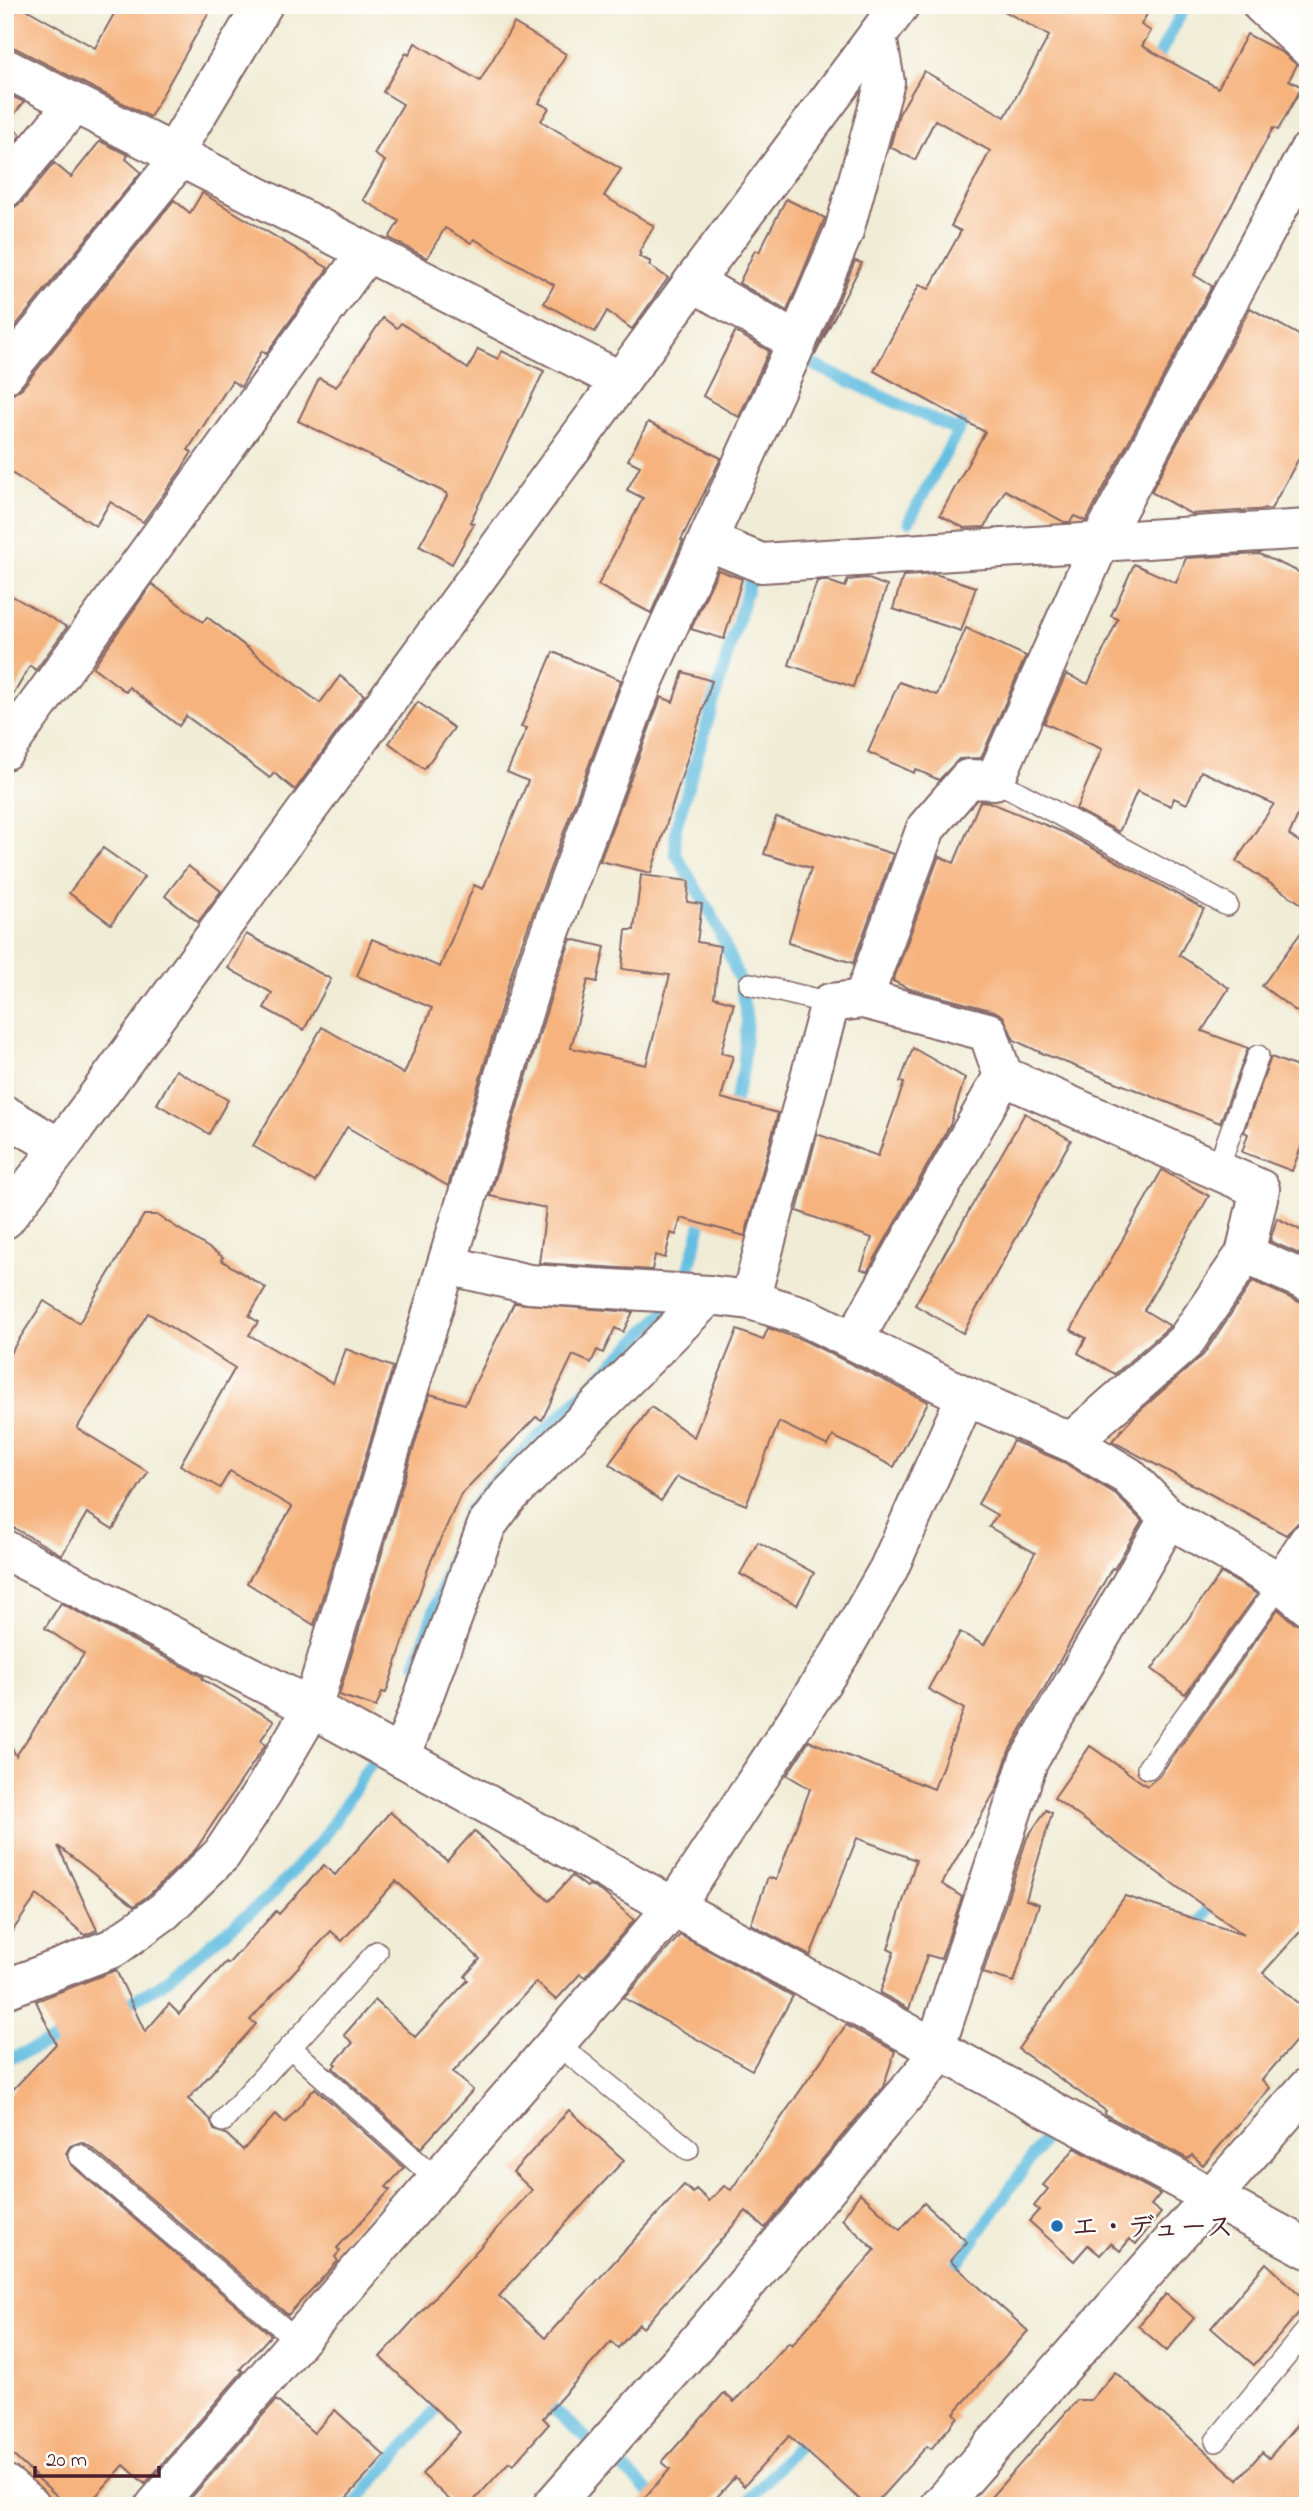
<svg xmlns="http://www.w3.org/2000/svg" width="1313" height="2511" font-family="'Indie Flower','Klee One',sans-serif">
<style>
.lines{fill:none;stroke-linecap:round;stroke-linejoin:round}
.stream{stroke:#63bee1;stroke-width:12}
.building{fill:#f6b37e}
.service-casing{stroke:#846767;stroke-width:24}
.minor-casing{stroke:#846767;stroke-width:42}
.tertiary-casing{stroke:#846767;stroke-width:42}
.service{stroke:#fff;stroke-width:21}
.minor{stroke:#fff;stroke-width:38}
.tertiary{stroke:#fff;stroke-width:38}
.poi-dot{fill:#1f6fb2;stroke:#fdfcf7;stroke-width:2.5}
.labels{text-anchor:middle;stroke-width:5;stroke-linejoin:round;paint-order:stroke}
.poi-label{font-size:28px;font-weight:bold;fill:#4a1f2b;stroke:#fdfcf7;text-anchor:start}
</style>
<rect width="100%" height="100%" fill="#fdfcf7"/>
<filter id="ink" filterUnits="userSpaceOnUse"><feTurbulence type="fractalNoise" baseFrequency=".0143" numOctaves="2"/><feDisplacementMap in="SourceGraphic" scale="14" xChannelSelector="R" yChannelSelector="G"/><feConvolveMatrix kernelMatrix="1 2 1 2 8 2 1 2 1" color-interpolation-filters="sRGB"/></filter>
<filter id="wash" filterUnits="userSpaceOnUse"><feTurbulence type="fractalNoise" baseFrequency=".00686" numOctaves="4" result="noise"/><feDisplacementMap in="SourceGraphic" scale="28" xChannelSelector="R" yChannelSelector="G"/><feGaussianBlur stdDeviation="1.57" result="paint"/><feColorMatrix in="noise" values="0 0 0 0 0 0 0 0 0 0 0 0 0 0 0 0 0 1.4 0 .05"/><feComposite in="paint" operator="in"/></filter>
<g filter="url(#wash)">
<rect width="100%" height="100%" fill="#f0ecd6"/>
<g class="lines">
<!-- stream -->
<g class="stream">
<path d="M1151,70L1186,5"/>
<path d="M805,361L958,431"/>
<path d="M909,521L971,407"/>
<path d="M730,1117L743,1071L747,1020L740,981L713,917L675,853L676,827L750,580"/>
<path d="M687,1276L705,1209"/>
<path d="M416,1663L468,1512L489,1486L670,1307"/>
<path d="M1191,1933L1217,1897"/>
<path d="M117,2009L159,1986L269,1897L324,1837L370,1765"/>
<path d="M5,2060L70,2034"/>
<path d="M945,2277L958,2263L1055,2124"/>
<path d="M541,2399L588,2439"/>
<path d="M613,2459L662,2503"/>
<path d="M353,2506L446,2397"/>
<path d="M744,2506L809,2433"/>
</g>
</g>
<g id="blocks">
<!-- building -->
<g class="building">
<path d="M19,5L95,48L119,5H213L150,117L15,48L5,46V30Z"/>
<path d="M994,5H1152L1141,25L1151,31L1142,46L1218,88L1247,34L1283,53L1297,65L1289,80L1302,87L1278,130L1273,128L1194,275L1212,286L1086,521L1074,516L1070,522H1064L1005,490L985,527L964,528L940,515L985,432L874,371L919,285L929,289L961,231L951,226L990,151L935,120L915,160L890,147L899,114L924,71L1005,117L1049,36Z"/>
<path d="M514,23L566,54L539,103L549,108L541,121L621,169L604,196L654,226L639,252L641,253L639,256L651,262L649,265L668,278L632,329L607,311L595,332L544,303L554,285L474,239L471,243L445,228L427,258L389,238L399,221L363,200L385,161L374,154L403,104L383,92L406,53L409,55L415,43L480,81Z"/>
<path d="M5,93L24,102L7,123L21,135L5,153Z"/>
<path d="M100,141L128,155L126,159L141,172L5,339V209L13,208L22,202L54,163L71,177Z"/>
<path d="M202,193L328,268L266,354L262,351L241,387L232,381L188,450L192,452L181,470L143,522L110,502L96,526L5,469V395L13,394L22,388L174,200L190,213Z"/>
<path d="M786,199L825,218L787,311L739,283L755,250L759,252Z"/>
<path d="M855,261L862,263L815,355L817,351Z"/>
<path d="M1250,308L1308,340V442L1271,509L1191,514L1151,492Z"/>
<path d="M383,318L397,328L401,323L468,369L478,349L498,359L502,351L544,371L470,522L474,524L452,564L419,546L447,496L446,493L298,421L319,378L336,387Z"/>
<path d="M735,332L769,351L739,417L703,396Z"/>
<path d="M648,422L721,458L681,540L683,541L651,613L598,585L643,498L627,490L640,466L628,460Z"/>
<path d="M1259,554L1308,576V793L1289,835L1308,848V908L1236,861L1274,804L1201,771L1187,804L1174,798L1171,806L1137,791L1119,832L1076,809L1102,749L1044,723L1066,674L1088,684L1118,619L1111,616L1134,564L1176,583L1186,558Z"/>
<path d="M718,570L742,579L724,639L691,629Z"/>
<path d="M935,574L976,587L961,631L893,609L903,576Z"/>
<path d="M866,578L887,586L853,687L789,665L817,581H828L845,587L848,580Z"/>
<path d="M152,584L203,622L207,617L320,703L340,676L364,695L295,790L274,773L270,778L186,716L179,726L129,687L126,692L93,667Z"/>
<path d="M5,592L67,627L36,670L30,666L5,709Z"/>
<path d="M966,628L1026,656L981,758L959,759L939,780L915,769L914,773L868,752L899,682L937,695Z"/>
<path d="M553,652L621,680L515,962L448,1186L347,1127L315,1182L253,1146L322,1027L404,1074L432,1008L357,976L372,939L440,967L474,885L483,889L528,781L507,772L527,728L521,727Z"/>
<path d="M683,672L712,681L651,873L600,861L661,697L673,702Z"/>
<path d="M418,702L454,728L424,769L389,743Z"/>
<path d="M980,801L989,802L1065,833L1204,909L1179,955L1229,988L1202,1031L1248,1048L1220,1123L1044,1054L1014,1040L1003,1016L994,1011L907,988L893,981L939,856L954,863Z"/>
<path d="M776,817L893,854L853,963L788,943L811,868L764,854Z"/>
<path d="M103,848L144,877L111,924L69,893Z"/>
<path d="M188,866L221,891L198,922L165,896Z"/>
<path d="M641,875L689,881L687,902L702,904L697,942L720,946L714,997L734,1003L721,1053L733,1056L721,1098L778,1113L745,1236L681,1218L676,1235L671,1233L665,1258L655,1255L652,1270L539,1263L546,1208L490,1196L557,977L571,939L605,947L597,982L588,980L571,1048L646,1065L670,975L622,969L626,930H634Z"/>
<path d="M1308,923V1020L1262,986Z"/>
<path d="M246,934L331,979L304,1030L264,1008L272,993L228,968Z"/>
<path d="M913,1048L965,1078L950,1125L868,1271L861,1269L872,1238L797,1211L817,1134L878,1156L904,1083L900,1082Z"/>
<path d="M1271,1057L1308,1071V1129L1292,1171L1242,1152L1248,1134L1244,1132Z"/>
<path d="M176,1070L228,1100L209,1134L157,1104Z"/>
<path d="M1025,1113L1071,1140L963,1333L915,1305Z"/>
<path d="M1162,1170L1209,1196L1144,1310L1170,1326L1115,1374L1078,1353L1086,1338L1071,1330Z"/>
<path d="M144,1215H157L223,1257L221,1260L266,1288L249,1316L258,1322L249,1335L333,1383L346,1349L393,1367L314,1625L247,1583L292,1507L230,1471L220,1488L180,1465L235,1368L148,1313L77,1428L148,1472L113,1529L87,1513L62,1555L5,1523V1361L44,1301L79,1323Z"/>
<path d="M1277,1218L1308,1234V1258L1270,1241Z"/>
<path d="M1253,1281L1299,1302L1308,1303V1520L1298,1523L1286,1535L1112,1441L1136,1414L1203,1355Z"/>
<path d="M514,1303L633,1312L623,1332L615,1328L603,1353L597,1350L591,1363L573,1355L542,1420L536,1417L461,1494L429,1565L386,1693L382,1692L376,1707L339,1695L430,1394L465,1404Z"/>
<path d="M768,1328L803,1340L928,1402L894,1467L833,1436L828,1446L779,1422L746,1505L677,1477L661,1501L609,1464L651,1407L694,1437L737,1330L763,1340Z"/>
<path d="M1013,1441L1061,1461L1114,1493L1142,1521L1114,1569L1112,1568L1009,1751L997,1788L942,1884L962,1897L941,1959L927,1955L909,2009L880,1993L894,1952L888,1949L916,1860L857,1838L810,1956L751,1924L768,1877L776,1880L810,1789L787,1775L809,1741L934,1789L964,1709L928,1689L960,1632L984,1645L1035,1553L989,1527L997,1515L978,1504Z"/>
<path d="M758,1542L814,1573L797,1605L740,1574Z"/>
<path d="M1221,1573L1257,1594L1185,1694L1152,1669Z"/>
<path d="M61,1603L203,1677L202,1679L274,1721L261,1740L265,1745L196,1849L150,1894L134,1906L58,1846L97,1930L85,1935L37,1895L5,1942V1733L16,1756L84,1654L45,1628Z"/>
<path d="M1278,1609L1294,1623L1308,1627V1923L1263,1973L1308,2012V2027L1262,2080L1270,2088L1203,2165L1192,2155L1188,2159L1104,2114L1106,2111L1018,2049L1125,1896L1244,1935L1054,1798L1090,1746L1147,1786L1159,1776Z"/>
<path d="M1046,1810L1052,1813L1026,1900L1039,1904L1014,1982L983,1973L1027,1838Z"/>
<path d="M390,1812L447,1861L474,1831L549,1901L572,1876L587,1887L589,1885L605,1894L634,1920L585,1977L580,1974L556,2000L536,1982L453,2072L473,2090L421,2148L333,2068L336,2064L334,2063L353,2043L344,2035L375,2000L415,2037L468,1980L465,1976L480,1959L396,1881L342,1941L331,1931L250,2020L256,2024L188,2099L210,2119L214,2130L226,2134L243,2150L276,2114L285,2123L315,2088L404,2168L386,2187L390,2190L337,2248L340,2251L335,2257L338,2261L288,2315L88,2145L81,2142L70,2146L66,2153L71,2165L271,2335L240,2369L243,2371L145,2484L124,2465L87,2506H68L5,2448V2098L56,2044L36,2001L116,1970L145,2032L169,2004L179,2014L226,1962L228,1964L276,1911L279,1914L324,1865L335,1875Z"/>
<path d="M680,1935L793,1996L752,2070L624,1998Z"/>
<path d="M846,2025L895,2051L883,2087L765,2228L746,2211L643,2328L639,2324L618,2348L611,2342L543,2418L549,2424L513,2465L509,2462L469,2506H456L422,2474L460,2432L380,2357L532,2190L513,2172L569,2110L624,2160L499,2296L545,2338L684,2185L693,2193L696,2189L709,2201L724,2186L731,2190Z"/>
<path d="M1075,2148L1160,2194L1151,2205L1161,2213L1136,2244L1130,2239L1120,2251L1111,2243L1100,2255L1088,2245L1074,2261L1029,2221L1039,2210L1034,2206L1048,2189L1043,2185Z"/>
<path d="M860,2193L900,2230L924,2203L967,2242L950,2261L1028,2331L954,2413L958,2417L931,2449L927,2446L873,2506H867L789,2436L744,2486L735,2477L709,2506H637L670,2469L662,2462L724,2393L734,2402L789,2342L792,2345L875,2250L842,2219Z"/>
<path d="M1266,2263L1308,2302L1254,2365L1211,2328Z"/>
<path d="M1166,2294L1194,2318L1167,2351L1138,2326Z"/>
<path d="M1115,2372L1238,2480L1262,2452L1269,2458L1308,2412V2506H983L1077,2400H1091Z"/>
<path d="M276,2400L314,2433L335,2410L385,2456L339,2506H184Z"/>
</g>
</g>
</g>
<g filter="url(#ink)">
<use href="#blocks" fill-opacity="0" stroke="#846767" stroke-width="2"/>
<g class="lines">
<defs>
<g id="service">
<path d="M995,780L1227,905"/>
<path d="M750,984L830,1003"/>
<path d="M1217,1170L1258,1056"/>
<path d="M1148,1768L1281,1583"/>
<path d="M556,2043L688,2149"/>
<path d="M290,2047L437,2180"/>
<path d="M223,2121L377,1952"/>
<path d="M79,2155L298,2341"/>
<path d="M1216,2441L1308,2329"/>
</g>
<g id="minor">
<path d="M1262,5L1308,47"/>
<path d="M5,68L621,381"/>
<path d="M173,154L263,5"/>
<path d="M5,188L74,104"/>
<path d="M693,282L797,342"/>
<path d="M5,374L180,158"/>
<path d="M708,541L761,563L1308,529"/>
<path d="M5,750L366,253"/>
<path d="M863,999L926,828L968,779L995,780L1100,542L1308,152"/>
<path d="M5,1115L60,1148"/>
<path d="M1245,1254L1308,1282"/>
<path d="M447,1265L529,1284L709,1295L750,1300L803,1316L966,1396L1071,1442L1128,1476L1169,1518L1281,1583L1308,1606"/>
<path d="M750,1300L830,1003L863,999L988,1032L1003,1076L1260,1189L1245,1254L1185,1342L1071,1442"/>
<path d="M854,1340L1003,1076"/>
<path d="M5,1550L312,1708L674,1907L1308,2249"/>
<path d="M1281,1583L1308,1542"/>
<path d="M401,1757L487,1525L507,1498L709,1295"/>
<path d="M5,1989L113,1948L164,1911L222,1854L264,1790L312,1708L536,970L643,683L797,342L844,231L885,82L877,36"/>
<path d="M5,2484L31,2506"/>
<path d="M155,2506L674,1907L840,1654L888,1570L966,1396"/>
<path d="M552,2506L694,2346L930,2065L1028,1762L1169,1518"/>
</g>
<g id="tertiary">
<path d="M5,1219L60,1148L693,282L900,5"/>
<path d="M940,2506L1308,2087"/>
</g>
</defs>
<!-- service casing -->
<use href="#service" class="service-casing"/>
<!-- minor casing -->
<use href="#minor" class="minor-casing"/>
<!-- tertiary casing -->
<use href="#tertiary" class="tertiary-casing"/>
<!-- service -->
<use href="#service" class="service"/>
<!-- minor -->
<use href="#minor" class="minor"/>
<!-- tertiary -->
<use href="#tertiary" class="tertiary"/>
</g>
</g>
<!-- markers -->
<circle class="poi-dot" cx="1057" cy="2226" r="7"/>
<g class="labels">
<!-- poi labels -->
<g class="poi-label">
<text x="1071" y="2236">エ・デュース</text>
</g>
</g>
<!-- margin -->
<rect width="1313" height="2511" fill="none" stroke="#fdfcf7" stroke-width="28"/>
<!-- scale -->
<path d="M35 2466v10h124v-10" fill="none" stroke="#4a1f2b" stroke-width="3.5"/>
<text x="46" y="2466" font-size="21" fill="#4a1f2b" stroke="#fdfcf7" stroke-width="5" paint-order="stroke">20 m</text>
</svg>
